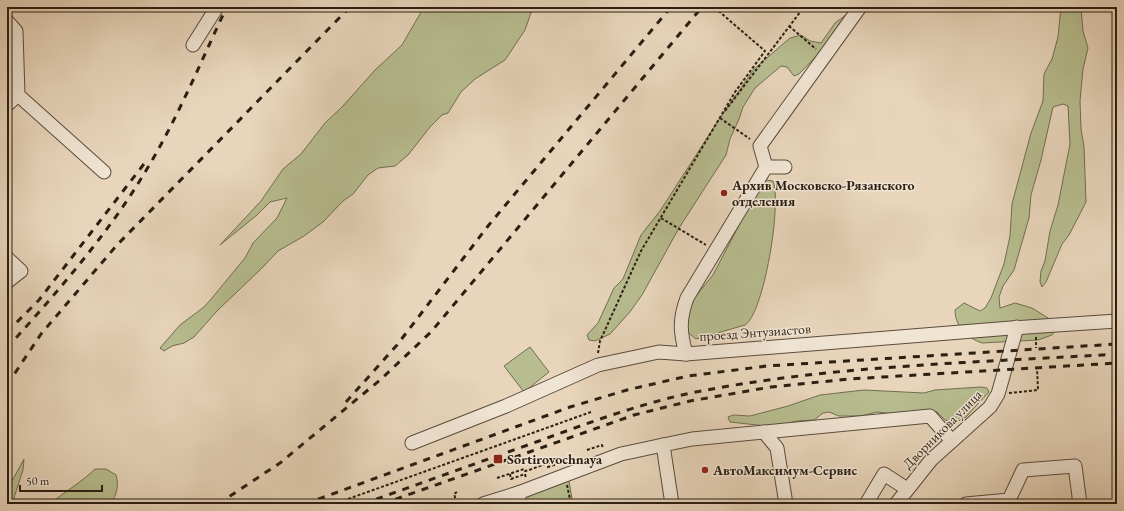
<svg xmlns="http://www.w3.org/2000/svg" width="1124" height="511" font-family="'EB Garamond',serif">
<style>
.green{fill:#b7bd8f;stroke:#716e51}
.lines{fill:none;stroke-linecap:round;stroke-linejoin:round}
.minor-casing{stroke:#5a4c3d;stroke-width:15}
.path{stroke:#2b1f13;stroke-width:2;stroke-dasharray:3 2;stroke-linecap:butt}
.minor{stroke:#f0e4d3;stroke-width:13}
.rail{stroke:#2b1f13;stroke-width:3;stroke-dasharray:7 7;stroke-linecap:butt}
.poi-dot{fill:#8f2418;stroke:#f0e4d3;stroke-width:1.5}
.labels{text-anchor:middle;stroke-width:3;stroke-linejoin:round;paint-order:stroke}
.poi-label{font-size:14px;font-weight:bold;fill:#2b1f13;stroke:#f0e4d3;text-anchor:start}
.street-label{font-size:14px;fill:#2b1f13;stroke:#f0e4d3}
</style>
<rect width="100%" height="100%" fill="#e8d5bb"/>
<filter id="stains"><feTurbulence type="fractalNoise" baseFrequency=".005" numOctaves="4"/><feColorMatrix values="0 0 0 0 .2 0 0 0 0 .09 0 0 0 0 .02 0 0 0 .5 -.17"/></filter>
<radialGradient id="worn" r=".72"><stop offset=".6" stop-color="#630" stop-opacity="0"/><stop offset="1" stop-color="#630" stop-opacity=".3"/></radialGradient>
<!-- green -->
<g class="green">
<path d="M424,7H533L525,30L505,60L475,79L461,92L448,113L442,115L430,127L408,155L395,166L378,168L368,175L353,194L343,201L323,222L304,236L278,251L262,268L217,311L194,337L184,343L172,346L164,351L160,348L180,325L204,307L212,298L245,258L253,243L277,218L287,198L270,202L257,215L220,245L261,201L283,169L301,154L325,123L342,107L375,70L402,45Z"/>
<path d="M1061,7H1081L1083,31L1088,48L1083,69L1080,101L1081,129L1084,147L1086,202L1069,235L1062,244L1046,282L1042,287L1040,282L1041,271L1045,261L1050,231L1058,205L1070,144L1068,106L1063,104L1053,107L1041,160L1031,195L1029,218L1014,270L1003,286L999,297L1000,308L1015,303L1032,308L1048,318L1054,332L1052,335L1038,340L982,343C967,338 955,326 955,310L964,303L980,311L985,308L991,298L1004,264L1010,236L1012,204L1031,133L1043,101L1044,74L1052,59L1058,37Z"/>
<path d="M854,9L828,44L799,74L794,76L787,67L781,66L755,88L743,107L739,119L730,139L726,155L679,228L642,295L629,313L610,334L595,341L589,340L587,335L598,323L614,288L623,279L641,235L660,211L718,121L754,69L790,38L801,35L810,41L821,43L835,23Z"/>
<path d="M766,180L773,181C782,203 764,313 745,325L696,339L686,331V308L713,275L747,210Z"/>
<path d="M530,347L549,372L524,392L504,366Z"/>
<path d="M981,387L987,388L989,392L966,417L962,420L951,422L945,420L937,412L926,411L894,414L877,412L861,416H839L829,412L823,413L814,420L796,421L775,427L730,422L728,417L733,415L750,416L788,406L820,395L864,390L924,393L935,390Z"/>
<path d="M24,459L23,470L12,504H7V490Z"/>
<path d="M106,469L116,475C119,486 117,493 111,504H50C64,492 82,482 95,469Z"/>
<path d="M568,476L573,504H497Z"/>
</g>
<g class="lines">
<defs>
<g id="minor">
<path d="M7,21L16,31L18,95L104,172"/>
<path d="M193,45L217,7"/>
<path d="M7,105L18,95"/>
<path d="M766,167H785"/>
<path d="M7,258L21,271L7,282"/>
<path d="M686,354C680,332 679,320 687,298L766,167L760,146L860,7"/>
<path d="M764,432L777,448L786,504"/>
<path d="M412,443L506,406L598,365L659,352L686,354L1011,328L1117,321"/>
<path d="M663,445L672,504"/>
<path d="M483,504L518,493"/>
<path d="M520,504L518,493L621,454L663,445L692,439L930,416L952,441"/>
<path d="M866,504L884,474L907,489"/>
<path d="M896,504L931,460L990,407L998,394L1017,327"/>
<path d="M966,504L1009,500L1023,470L1075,466L1080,504"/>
</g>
</defs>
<!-- minor casing -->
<use href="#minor" class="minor-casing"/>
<!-- path -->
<g class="path">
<path d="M789,26L816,49"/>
<path d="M725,111L804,7"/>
<path d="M720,118L750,139"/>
<path d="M661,218L706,245"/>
<path d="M1036,337V348"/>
<path d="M598,353L600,341L641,251L735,92L765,51L714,7"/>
<path d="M1009,393L1038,390L1037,368"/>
<path d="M587,450L602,445L603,449"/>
<path d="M510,474L511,479L525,474L526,478"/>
<path d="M497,478L524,469L525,471L529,470L556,460L557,464L548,467L549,469"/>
<path d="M567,485L571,504"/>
<path d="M457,492L454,494L457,504"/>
<path d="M334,504L591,412"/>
</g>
<!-- minor -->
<use href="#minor" class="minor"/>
<!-- rail -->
<g class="rail">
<path d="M7,332L39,300L147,160"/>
<path d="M7,348C52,298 103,240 139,182C172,130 196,73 222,17L229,7"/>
<path d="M7,385L41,334L117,245L350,7"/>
<path d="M346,402L397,345L488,226L671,7"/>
<path d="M218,504L280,463L380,380L431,332L702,7"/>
<path d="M305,504L570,407L627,390L688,376L767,366L1117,344"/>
<path d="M363,504C421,483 480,462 539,441C588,423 639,404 691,393C830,365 975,363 1117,354"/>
<path d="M382,504L634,415L690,401L771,387L849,379L1117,363"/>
</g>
</g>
<!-- markers -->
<g class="poi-dot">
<circle cx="724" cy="193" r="4"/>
<rect x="493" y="454" width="10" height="10" rx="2"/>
<circle cx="705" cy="470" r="4"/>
</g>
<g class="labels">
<!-- poi labels -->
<g class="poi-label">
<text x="732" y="190">Архив Московско-Рязанского<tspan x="732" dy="16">отделения</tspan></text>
<text x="507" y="464">Sortirovochnaya</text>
<text x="713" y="475">АвтоМаксимум-Сервиc</text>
</g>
<!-- street labels -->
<g class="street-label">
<text transform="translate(755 332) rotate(-4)" y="5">проезд Энтузиастов</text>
<text transform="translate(942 429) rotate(-45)" y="5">Дворникова улица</text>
</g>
</g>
<!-- margin -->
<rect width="1124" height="511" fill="none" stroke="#e8d5bb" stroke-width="24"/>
<rect x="8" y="8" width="1108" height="495" fill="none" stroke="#2b1f13" stroke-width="2"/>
<rect x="12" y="12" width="1100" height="487" fill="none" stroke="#2b1f13"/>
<!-- scale -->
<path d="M20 485v6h82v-6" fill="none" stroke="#2b1f13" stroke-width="2"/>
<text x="26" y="485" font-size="12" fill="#2b1f13" stroke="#f0e4d3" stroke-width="3" paint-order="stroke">50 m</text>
<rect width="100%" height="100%" filter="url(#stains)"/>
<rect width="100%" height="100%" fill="url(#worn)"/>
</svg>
